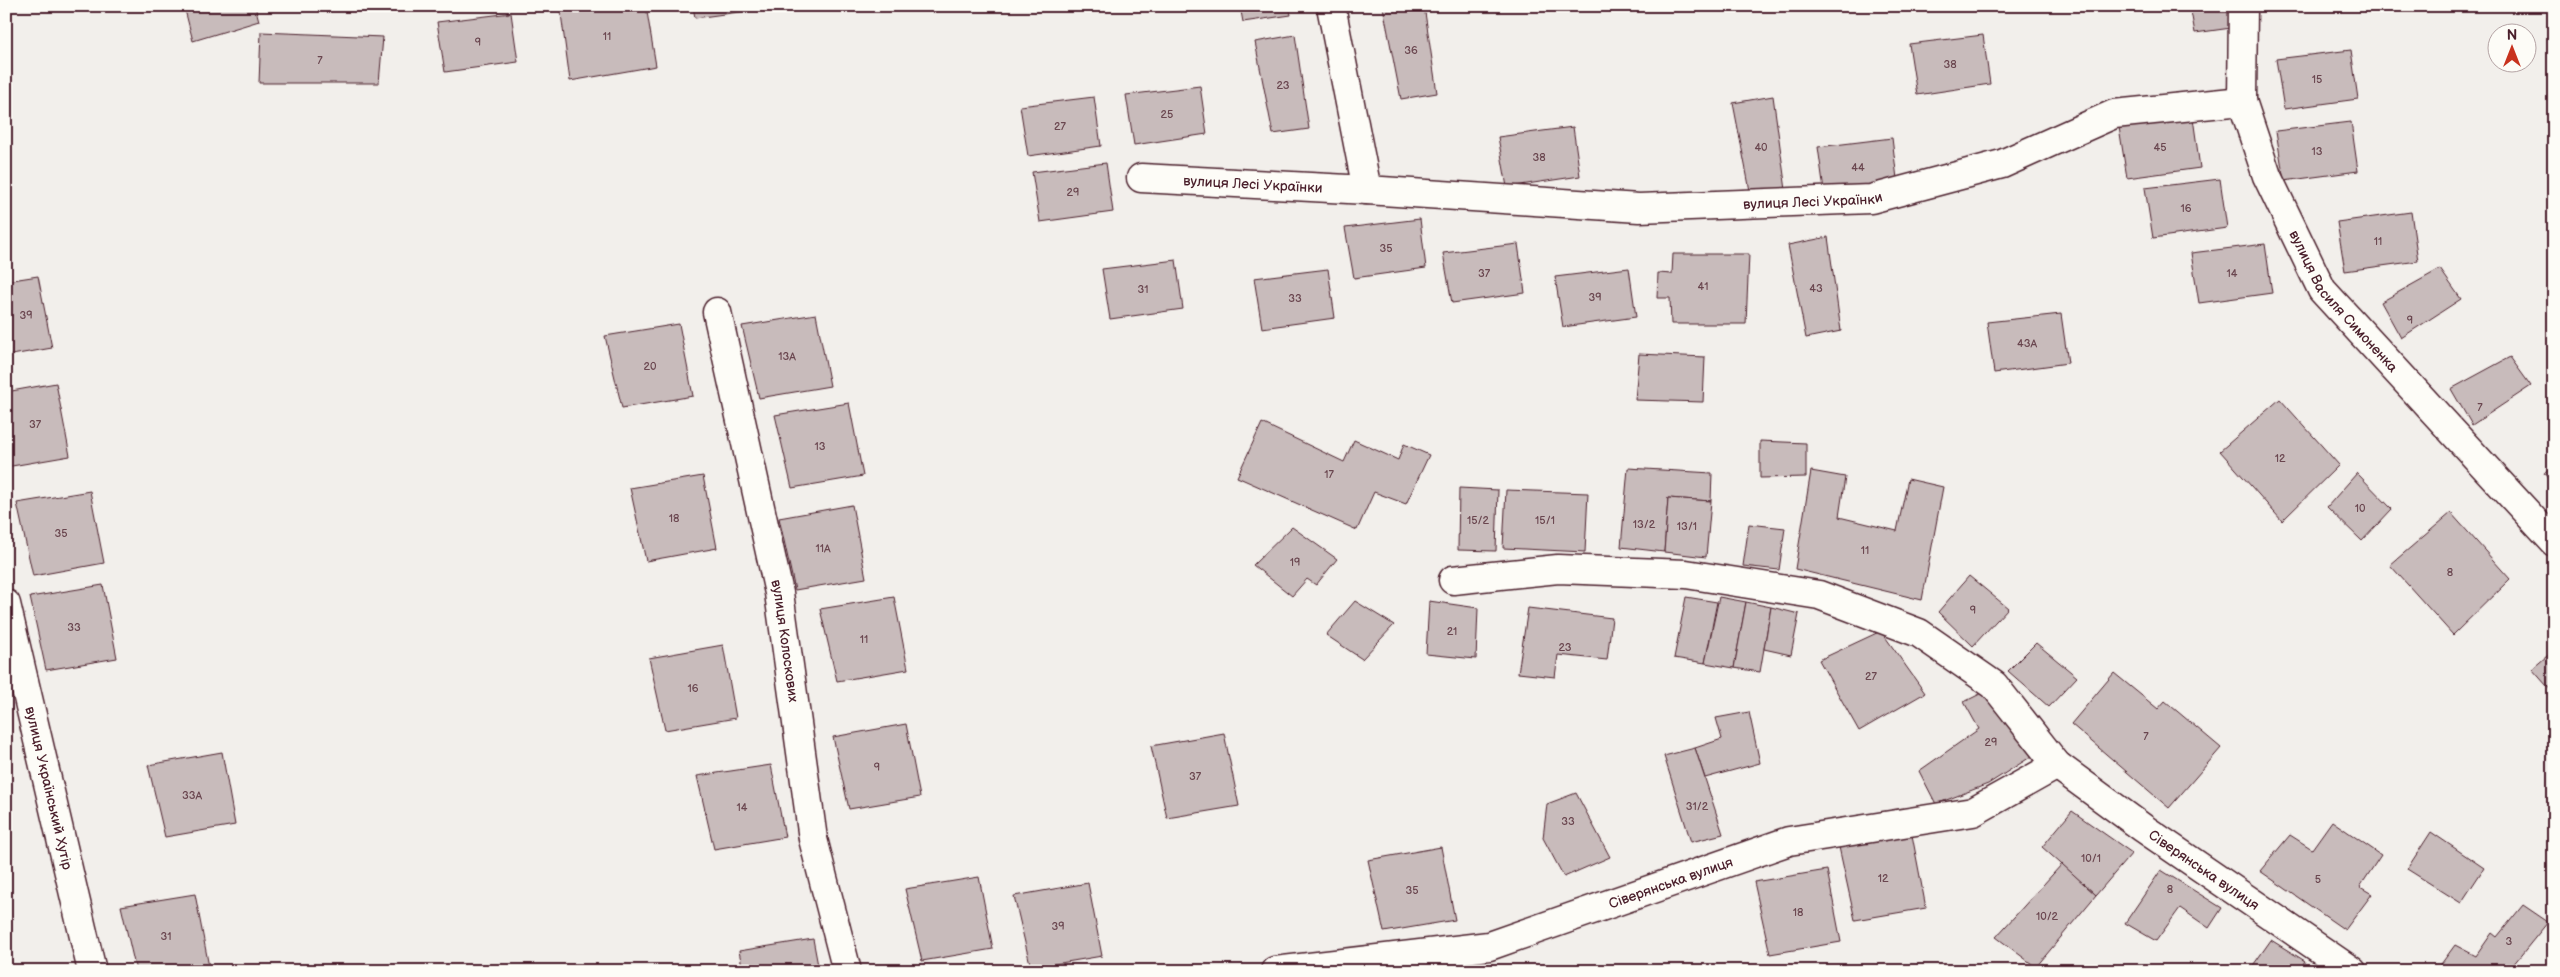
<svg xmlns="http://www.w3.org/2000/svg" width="2560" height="977" font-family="'Balsamiq Sans',sans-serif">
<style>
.building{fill:#c8bbbb;stroke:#4a1f2b}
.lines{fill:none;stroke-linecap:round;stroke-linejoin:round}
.street-casing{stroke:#4a1f2b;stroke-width:31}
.street{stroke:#fdfcf7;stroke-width:28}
.labels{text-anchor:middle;stroke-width:4;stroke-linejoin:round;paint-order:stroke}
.number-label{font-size:11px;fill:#6a464f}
.street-label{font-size:14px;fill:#4a1f2b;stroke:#fdfcf7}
</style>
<rect width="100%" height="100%" fill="#f2efeb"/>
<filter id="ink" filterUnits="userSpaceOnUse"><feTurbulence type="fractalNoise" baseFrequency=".02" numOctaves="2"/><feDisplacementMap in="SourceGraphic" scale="10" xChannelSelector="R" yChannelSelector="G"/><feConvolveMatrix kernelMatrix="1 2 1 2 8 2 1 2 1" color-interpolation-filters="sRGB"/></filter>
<g filter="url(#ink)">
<!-- building -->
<g class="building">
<path d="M184,6H255L259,21L193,41Z"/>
<path d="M560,6H646L656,66L570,81Z"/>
<path d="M693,6H768V8L695,18Z"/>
<path d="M1240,6H1289L1291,15L1243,22Z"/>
<path d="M1424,6L1437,93L1401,99L1383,7Z"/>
<path d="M2190,6H2228L2231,28L2195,33Z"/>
<path d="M511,13L518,62L445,72L437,22Z"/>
<path d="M261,32L383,37L379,83H259Z"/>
<path d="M1295,35L1309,129L1273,134L1255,42Z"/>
<path d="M1983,35L1990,84L1917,95L1909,44Z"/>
<path d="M2351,50L2358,99L2284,109L2276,59Z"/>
<path d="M1200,86L1207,134L1134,145L1126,95Z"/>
<path d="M1773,96L1786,190L1751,196L1733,103Z"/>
<path d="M1094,97L1101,146L1028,156L1020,106Z"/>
<path d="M2193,118L2200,168L2127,178L2119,127Z"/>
<path d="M2351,122L2358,171L2284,181L2276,131Z"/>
<path d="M1573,127L1580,176L1507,187L1498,137Z"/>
<path d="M1892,138L1898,187L1825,197L1818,147Z"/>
<path d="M1106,163L1113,212L1040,222L1032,172Z"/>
<path d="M2220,179L2227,228L2153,238L2145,188Z"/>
<path d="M2411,212L2418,261L2345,271L2337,222Z"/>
<path d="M1420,219L1426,268L1354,278L1345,228Z"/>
<path d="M1828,237L1841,331L1806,338L1788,245Z"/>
<path d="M1518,244L1525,293L1452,303L1443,253Z"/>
<path d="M2265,244L2272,293L2199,303L2191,253Z"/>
<path d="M1673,254H1749L1746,324H1671L1670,298H1657L1658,273L1672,274Z"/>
<path d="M1176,260L1183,309L1110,319L1102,269Z"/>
<path d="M1629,268L1636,317L1563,327L1555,277Z"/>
<path d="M1328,269L1335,318L1262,328L1254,278Z"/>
<path d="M2440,269L2461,299L2401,338L2381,302Z"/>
<path d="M38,276L52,348L6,356V281Z"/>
<path d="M816,314L830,386L759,398L742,326Z"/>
<path d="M2061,314L2068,363L1994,373L1987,322Z"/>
<path d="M679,324L693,396L622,408L605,336Z"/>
<path d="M1639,354L1705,357L1703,402L1635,400Z"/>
<path d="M2510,357L2531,386L2472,425L2451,389Z"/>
<path d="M56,383L70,456L6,467V392Z"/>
<path d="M2280,399L2339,465L2282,521L2220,451Z"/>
<path d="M849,403L863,476L792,488L775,415Z"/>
<path d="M1262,423L1344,462L1354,440L1398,460L1404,444L1429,455L1406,504L1374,492L1357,530L1237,477Z"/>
<path d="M1760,441L1806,443V477L1760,478Z"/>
<path d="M1628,468L1712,473L1711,501L1668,498L1664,552L1621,547Z"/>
<path d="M2554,468V487L2544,473Z"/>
<path d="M1811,471L1845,477L1839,517L1897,531L1908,479L1943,487L1922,600L1795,569Z"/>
<path d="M2357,473L2392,509L2362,541L2327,507Z"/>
<path d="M703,476L717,548L646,561L630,488Z"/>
<path d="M1459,488L1498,490L1496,551L1458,550Z"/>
<path d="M1506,490L1588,493L1585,552L1503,548Z"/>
<path d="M90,491L104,563L33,576L17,503Z"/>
<path d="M1668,498L1711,501L1706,557L1664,552Z"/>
<path d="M852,505L866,578L795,590L779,518Z"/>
<path d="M2451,513L2510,579L2453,635L2390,565Z"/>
<path d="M1749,524L1785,528L1779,570L1743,566Z"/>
<path d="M1292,527L1337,559L1316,585L1307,579L1292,596L1253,565Z"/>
<path d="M1969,576L2008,608L1973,646L1938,612Z"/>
<path d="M103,585L117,658L46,670L30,597Z"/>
<path d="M894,597L908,669L837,681L820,609Z"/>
<path d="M1686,597L1717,602L1705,663L1674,658Z"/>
<path d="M1719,597L1746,602L1734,668L1705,663Z"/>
<path d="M1355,601L1394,625L1362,659L1326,635Z"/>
<path d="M1429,601L1478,608L1476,659L1426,654Z"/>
<path d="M1746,602L1771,607L1760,672L1734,668Z"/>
<path d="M1771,607L1799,614L1791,655L1764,649Z"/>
<path d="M1528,608L1612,618L1607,660L1558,655L1555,677L1518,673Z"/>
<path d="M1881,631L1925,693L1859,731L1819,660Z"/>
<path d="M2036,643L2077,677L2049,707L2008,671Z"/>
<path d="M723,645L736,718L665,730L649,658Z"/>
<path d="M2554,650V694L2532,669Z"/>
<path d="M2114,673L2158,709L2165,701L2221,748L2169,808L2071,724Z"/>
<path d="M1982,693L2004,713L2032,756L1988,784L1936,804L1919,771L1979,729L1964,702Z"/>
<path d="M1749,712L1760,763L1705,778L1695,748L1722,739L1716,718Z"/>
<path d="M906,724L920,797L849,809L833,737Z"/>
<path d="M1224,733L1239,806L1167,818L1151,746Z"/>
<path d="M1695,748L1723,834L1691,842L1664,756Z"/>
<path d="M222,752L235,825L165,837L148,765Z"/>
<path d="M771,765L785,837L714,849L697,776Z"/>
<path d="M1576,793L1610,857L1564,877L1543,838L1547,804Z"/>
<path d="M2072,811L2132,853L2096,895L2042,847Z"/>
<path d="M2332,821L2381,855L2360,887L2372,894L2345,930L2260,871L2290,835L2312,849Z"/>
<path d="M2431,832L2484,868L2461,903L2407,869Z"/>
<path d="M1912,835L1926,908L1855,920L1839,847Z"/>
<path d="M1441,847L1455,920L1384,932L1368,860Z"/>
<path d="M2062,864L2096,895L2036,967L1996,937Z"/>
<path d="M1827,870L1841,942L1770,954L1754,882Z"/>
<path d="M2161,870L2222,908L2209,928L2180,908L2156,941L2125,923Z"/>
<path d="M979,877L993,949L922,961L905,889Z"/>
<path d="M1088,883L1102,956L1031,968L1014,896Z"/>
<path d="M195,894L209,967L186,971H136L121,906Z"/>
<path d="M2523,905L2548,922L2508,971H2436L2455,945L2476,956L2492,933L2497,937Z"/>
<path d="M813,939L819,971H743L739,951Z"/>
<path d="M2271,940L2305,961L2299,971H2249Z"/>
</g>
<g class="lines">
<defs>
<g id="street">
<path id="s1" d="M1331,6L1367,190L1639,208L1871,199L2002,164L2114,114L2242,101"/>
<path id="s2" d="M2243,6L2242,101L2267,176L2322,290L2554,542"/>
<path id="s3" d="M1141,178L1367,190"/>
<path id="s4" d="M717,312L779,593L813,839L847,971"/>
<path id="s5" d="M1453,580L1558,569L1686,574L1819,595L1919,633L1994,685L2057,765L2143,828L2352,971"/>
<path id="s6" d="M6,604L92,971"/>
<path id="s7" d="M1275,971L1489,946L1789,841L1973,812L2057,765"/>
</g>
</defs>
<!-- street casing -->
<use href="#street" class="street-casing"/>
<!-- street -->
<use href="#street" class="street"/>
</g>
</g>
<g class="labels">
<!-- number labels -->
<g class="number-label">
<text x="607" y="40">11</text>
<text x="478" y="46">9</text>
<text x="1411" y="54">36</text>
<text x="320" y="64">7</text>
<text x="1950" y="68">38</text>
<text x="2317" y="83">15</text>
<text x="1283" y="89">23</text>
<text x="1167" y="118">25</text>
<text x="1060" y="130">27</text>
<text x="1761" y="151">40</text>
<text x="2160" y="151">45</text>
<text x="2317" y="155">13</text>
<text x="1539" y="161">38</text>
<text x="1858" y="171">44</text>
<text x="1073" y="196">29</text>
<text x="2186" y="212">16</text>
<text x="2378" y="245">11</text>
<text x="1386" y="252">35</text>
<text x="1484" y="277">37</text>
<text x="2232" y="277">14</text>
<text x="1703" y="290">41</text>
<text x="1816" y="292">43</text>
<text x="1143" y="293">31</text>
<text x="1595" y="301">39</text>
<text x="1295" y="302">33</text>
<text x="26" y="319">39</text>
<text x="2410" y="324">9</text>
<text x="2027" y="347">43А</text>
<text x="787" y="360">13А</text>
<text x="650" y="370">20</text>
<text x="2480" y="411">7</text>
<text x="35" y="428">37</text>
<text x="820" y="450">13</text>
<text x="2280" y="462">12</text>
<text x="1329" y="478">17</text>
<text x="2360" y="512">10</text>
<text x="674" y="522">18</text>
<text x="1478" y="524">15/2</text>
<text x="1545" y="524">15/1</text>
<text x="1644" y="528">13/2</text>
<text x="1687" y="530">13/1</text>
<text x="61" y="537">35</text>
<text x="823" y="552">11А</text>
<text x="1865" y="554">11</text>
<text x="1295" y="566">19</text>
<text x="2450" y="576">8</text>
<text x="1973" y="614">9</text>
<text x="74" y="631">33</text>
<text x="1452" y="635">21</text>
<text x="864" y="643">11</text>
<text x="1565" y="651">23</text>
<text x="1871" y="680">27</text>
<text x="693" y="692">16</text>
<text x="2146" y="740">7</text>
<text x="1991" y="746">29</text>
<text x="877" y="771">9</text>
<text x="1195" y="780">37</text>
<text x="192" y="799">33А</text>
<text x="1697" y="810">31/2</text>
<text x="742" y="811">14</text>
<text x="1568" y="825">33</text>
<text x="2091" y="862">10/1</text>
<text x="1883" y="882">12</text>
<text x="2318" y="883">5</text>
<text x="2170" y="893">8</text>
<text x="1412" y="894">35</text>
<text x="1798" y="916">18</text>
<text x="2047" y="920">10/2</text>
<text x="1058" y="930">39</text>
<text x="166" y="940">31</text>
<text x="2509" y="945">3</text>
</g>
<!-- street labels -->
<g class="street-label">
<text dy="5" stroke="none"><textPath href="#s3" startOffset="112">вулиця Лесі Українки</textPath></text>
<text dy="5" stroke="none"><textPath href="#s1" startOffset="634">вулиця Лесі Українки</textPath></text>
<text dy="5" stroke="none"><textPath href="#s2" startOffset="322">вулиця Василя Симоненка</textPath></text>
<text dy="5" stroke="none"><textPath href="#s4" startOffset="336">вулиця Колоскових</textPath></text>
<text dy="5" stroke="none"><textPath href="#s6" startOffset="189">вулиця Український Хутір</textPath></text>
<text dy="5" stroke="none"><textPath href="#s5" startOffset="849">Сіверянська вулиця</textPath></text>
<text dy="5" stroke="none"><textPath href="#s7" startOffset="408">Сіверянська вулиця</textPath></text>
</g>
</g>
<!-- margin -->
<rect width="2560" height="977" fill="none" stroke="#fdfcf7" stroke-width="25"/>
<rect x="12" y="12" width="2535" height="952" fill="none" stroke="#4a1f2b" stroke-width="2" filter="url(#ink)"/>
<!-- north arrow -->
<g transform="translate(2512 48)"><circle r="24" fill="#fdfcf7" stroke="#b5a4a5"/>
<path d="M0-4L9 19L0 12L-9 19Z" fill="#c8321e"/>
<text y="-8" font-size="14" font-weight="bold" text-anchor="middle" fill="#4a1f2b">N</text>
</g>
</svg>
